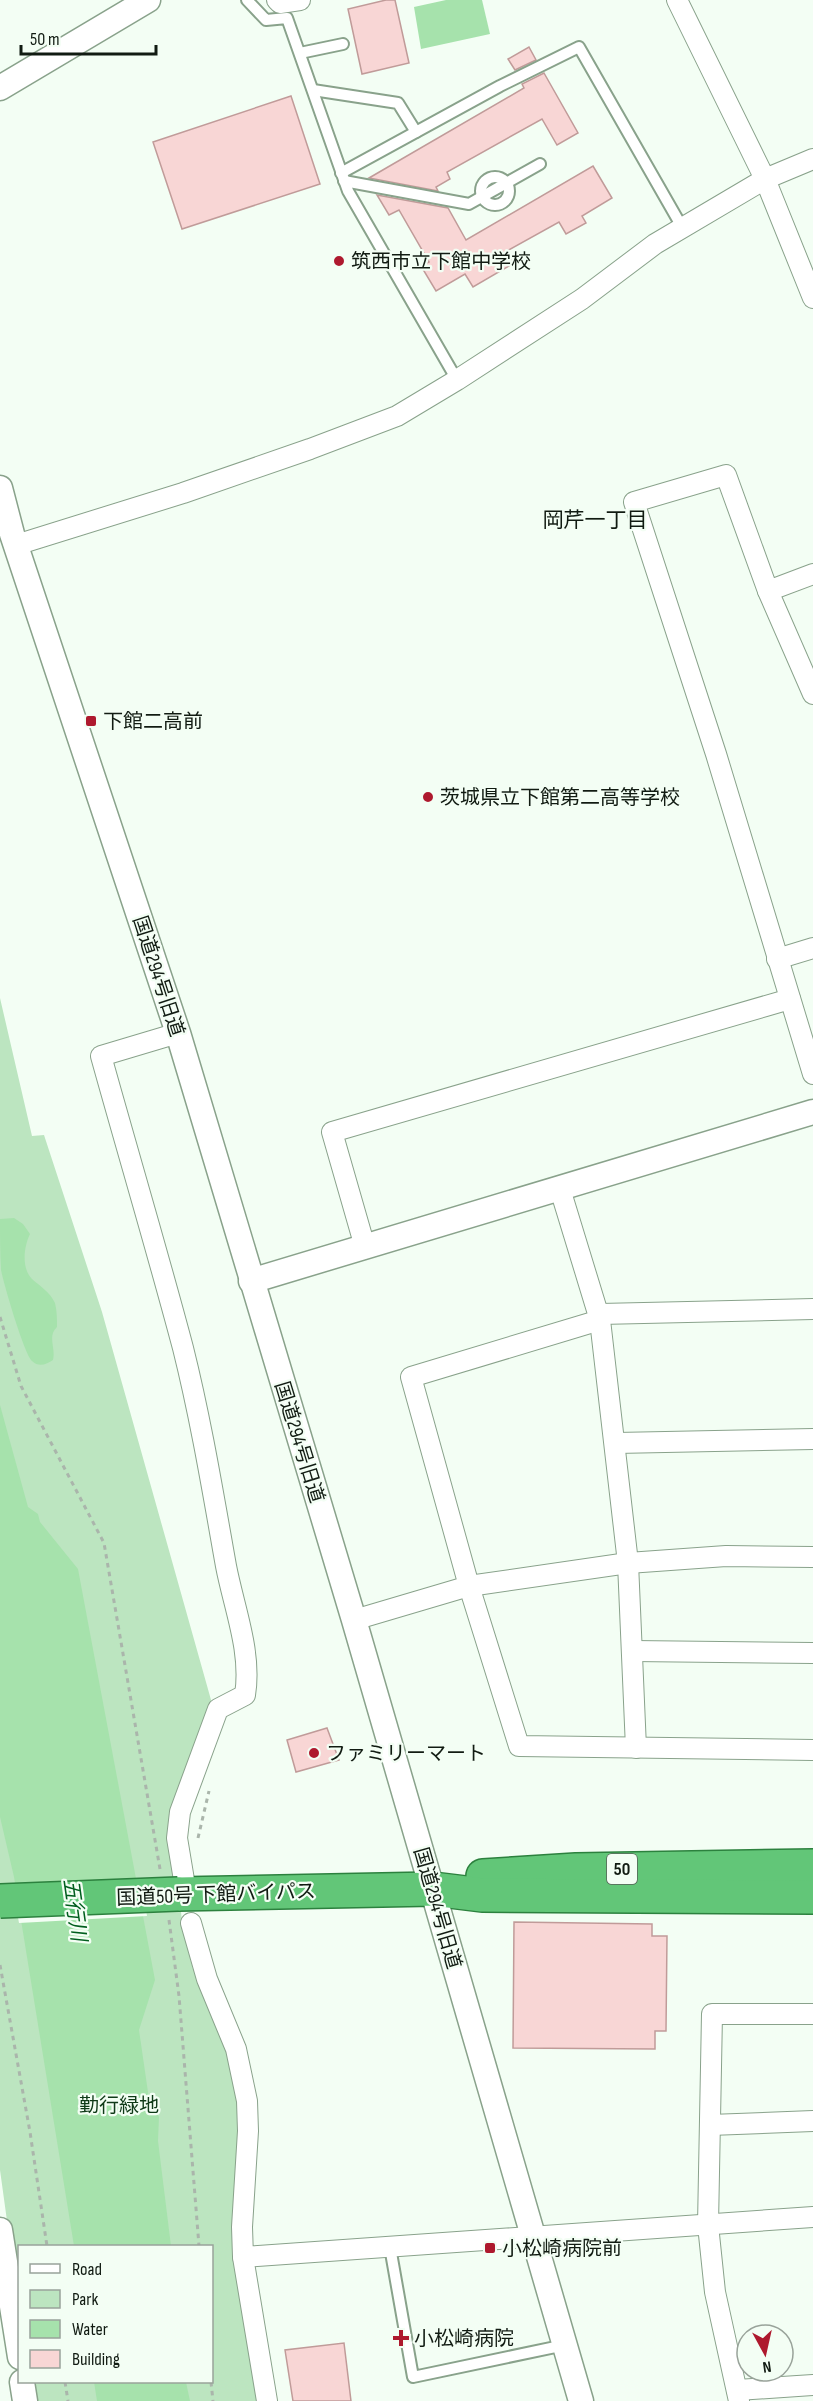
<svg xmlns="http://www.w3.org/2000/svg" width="813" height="2401" font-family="'Sofia Sans Condensed','Noto Sans JP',sans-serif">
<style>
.green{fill:#bce5c0}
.water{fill:#a6e2ac}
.pier{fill:#f3fef4}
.building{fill:#f8d6d5;stroke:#c09b99;stroke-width:1.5}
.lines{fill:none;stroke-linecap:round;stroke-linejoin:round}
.service-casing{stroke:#89a28b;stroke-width:14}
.minor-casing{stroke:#89a28b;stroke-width:22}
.tertiary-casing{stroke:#89a28b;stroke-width:27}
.trunk-casing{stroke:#2c813e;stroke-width:36}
.path{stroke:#aab5ab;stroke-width:3;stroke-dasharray:4.5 4.5;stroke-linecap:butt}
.service{stroke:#fff;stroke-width:10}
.minor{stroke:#fff;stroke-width:20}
.tertiary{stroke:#fff;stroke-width:24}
.trunk{stroke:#62c678;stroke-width:33}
.trunk-bridge-casing{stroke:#2c813e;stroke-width:36;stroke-linecap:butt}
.trunk-bridge{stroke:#62c678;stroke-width:33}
.poi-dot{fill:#ae192e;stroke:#f3fef4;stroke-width:2}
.labels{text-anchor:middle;stroke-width:4.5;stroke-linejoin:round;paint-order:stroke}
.shield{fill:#f3fef4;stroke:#555f56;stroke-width:1.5}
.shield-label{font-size:18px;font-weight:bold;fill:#111b12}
.poi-label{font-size:20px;fill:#111b12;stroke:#f3fef4;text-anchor:start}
.street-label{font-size:20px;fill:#111b12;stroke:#f3fef4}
.park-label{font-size:20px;fill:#0f3a18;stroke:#f3fef4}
.neighbourhood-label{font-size:21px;fill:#111b12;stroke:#f3fef4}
.water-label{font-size:21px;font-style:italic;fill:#005e1e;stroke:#f3fef4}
</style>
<rect width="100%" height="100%" fill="#f3fef4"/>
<!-- green -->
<path class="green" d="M0,998L32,1136L44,1135L102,1312L213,1707L171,1809L183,1932L193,1969L230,2053L239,2096L235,2241L259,2401H33L30,2382H212V2246H20L19,2308L0,2170Z"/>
<!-- water -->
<g class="water">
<path d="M446,0H482L490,34L421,49L414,7Z"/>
<path d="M14,1218L23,1224L30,1234C24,1246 21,1268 32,1279C41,1287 50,1292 55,1303C57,1311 57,1319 57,1327C47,1336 56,1348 53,1360C47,1364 39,1368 32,1361C24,1353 4,1285 1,1270C0,1254 0,1235 0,1219Z"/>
<path d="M0,1405L28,1507L38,1514L40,1522L78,1569L155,1980L139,2030L149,2099L159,2117L158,2141L171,2246H74L14,1877L0,1817Z"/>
<path d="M94,2382H186L190,2401H97Z"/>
</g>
<!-- pier -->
<path class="pier" d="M142,1885L147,1916L19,1923L13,1889Z"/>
<!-- building -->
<g class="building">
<path d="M386,0H395L409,63L362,74L348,9Z"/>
<path d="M529,47L536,60L515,70L508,59Z"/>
<path d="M544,73L578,133L557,145L542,119L447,172L450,179L436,187L438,191L369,178L524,88L522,84Z"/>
<path d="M291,96L320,184L182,229L153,142Z"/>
<path d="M593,166L612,198L582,216L586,223L566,234L559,222L507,251L514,263L473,287L465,274L436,291L421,266L429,262L399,210L389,215L377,195L448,208L466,240Z"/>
<path d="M327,1728L339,1760L296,1772L287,1740Z"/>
<path d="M514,1922L652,1924V1936H667L666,2031H655V2049L513,2048Z"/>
<path d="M344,2343L351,2401H293L285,2350Z"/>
</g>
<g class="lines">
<defs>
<g id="service">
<path d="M247,0L266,20L287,18L348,191L457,380"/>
<path d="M300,53L343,44"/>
<path d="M313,90L398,103L416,132"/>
<path d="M341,173L500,86L579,47L682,227"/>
<circle cx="495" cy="191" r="14"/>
<path d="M344,181L469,204L540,164"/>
<path d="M390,2247L413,2377L565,2345"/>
</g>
<g id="minor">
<path d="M277,0L280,3L300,0"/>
<path d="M677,0L765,179L813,298"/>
<path d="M16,545L183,493L310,449L397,416L457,380L582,299L655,244L765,179L813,159"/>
<path d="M813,574L768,591L726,475L634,502L716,754L813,1074"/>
<path d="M768,591L813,694"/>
<path d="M777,959L813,948"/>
<path d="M178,1033L101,1056C128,1153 157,1250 183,1348C201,1420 213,1493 226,1566C234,1608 252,1652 245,1695L218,1709L180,1812L177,1838L184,1880"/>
<path d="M560,1189L600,1320L628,1563L636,1748"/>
<path d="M365,1247L332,1132L790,999"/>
<path d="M600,1314L813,1309"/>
<path d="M600,1320L411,1377L469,1586L519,1746L813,1750"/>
<path d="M616,1443L813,1439"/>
<path d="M354,1620L469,1586L628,1563L726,1556L813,1557"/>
<path d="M633,1651L813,1653"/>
<path d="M191,1923L207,1979L236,2049L247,2101L248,2131L242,2227L243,2257L267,2401"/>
<path d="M710,2125L813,2121"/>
<path d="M243,2257L813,2217"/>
<path d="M737,2390L813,2385"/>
<path d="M739,2401L715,2292L708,2225L712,2014H813"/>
</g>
<g id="tertiary">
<path d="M0,88L148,0"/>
<path d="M0,488L12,534L178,1033L354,1620L581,2401"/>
<path d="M251,1281L813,1112"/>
<path d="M0,2230L20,2357"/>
<path d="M22,2382L25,2401"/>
</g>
<g id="trunk">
<path d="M483,1876L576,1870L813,1866"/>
<path d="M178,1894L433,1889L482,1895L813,1897"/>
</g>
</defs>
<!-- service casing -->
<use href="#service" class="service-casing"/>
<!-- minor casing -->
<use href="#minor" class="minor-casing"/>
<!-- tertiary casing -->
<use href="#tertiary" class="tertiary-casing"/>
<!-- trunk casing -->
<use href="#trunk" class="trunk-casing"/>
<!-- path -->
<g class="path">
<path d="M0,1317L21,1386L104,1543L160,1869"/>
<path d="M198,1838L209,1791"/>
<path d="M169,1920L179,1996L199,2246"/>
<path d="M0,1965L30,2132L47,2246"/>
<path d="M65,2382L68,2401"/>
<path d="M211,2382L213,2401"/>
</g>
<!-- service -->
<use href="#service" class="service"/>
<!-- minor -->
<use href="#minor" class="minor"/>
<!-- tertiary -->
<use href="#tertiary" class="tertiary"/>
<!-- trunk -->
<use href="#trunk" class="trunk"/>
<defs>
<path id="trunk-bridge" d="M0,1901L178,1894"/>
</defs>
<!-- trunk-bridge casing -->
<use href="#trunk-bridge" class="trunk-bridge-casing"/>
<!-- trunk-bridge -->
<use href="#trunk-bridge" class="trunk-bridge"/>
</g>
<!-- markers -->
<g class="poi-dot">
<circle cx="339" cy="261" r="6"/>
<rect x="85" y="715" width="12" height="12" rx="3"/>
<circle cx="428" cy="797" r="6"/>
<circle cx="314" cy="1753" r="6"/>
<rect x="484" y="2242" width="12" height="12" rx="3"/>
<path d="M398 2329h6v6h6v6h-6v6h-6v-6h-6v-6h6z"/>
</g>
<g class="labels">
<!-- shield labels -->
<rect class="shield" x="607" y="1854" width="30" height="30" rx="4.5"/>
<g class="shield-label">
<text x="622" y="1875">50</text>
</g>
<!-- poi labels -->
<g class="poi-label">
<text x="351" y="268">筑西市立下館中学校</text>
<text x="103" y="728">下館二高前</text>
<text x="440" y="804">茨城県立下館第二高等学校</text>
<text x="326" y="1760">ファミリーマート</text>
<text x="502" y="2255">小松崎病院前</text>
<text x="414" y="2345">小松崎病院</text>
</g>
<!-- street labels -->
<g class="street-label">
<text transform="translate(159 976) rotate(72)" y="7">国道294号旧道</text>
<text transform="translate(300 1442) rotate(73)" y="7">国道294号旧道</text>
<text transform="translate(216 1894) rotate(-2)" y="7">国道50号 下館バイパス</text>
<text transform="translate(438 1908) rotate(74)" y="7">国道294号旧道</text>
</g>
<!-- park labels -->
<g class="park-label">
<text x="119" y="2112">勤行緑地</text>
</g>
<!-- neighbourhood labels -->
<g class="neighbourhood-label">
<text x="595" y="527">岡芹一丁目</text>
</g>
<!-- water labels -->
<g class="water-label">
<text transform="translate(75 1910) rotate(82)" y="7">五行川</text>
</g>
</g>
<!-- legend -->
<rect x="18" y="2245" width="195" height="138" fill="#f3fef4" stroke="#99a39a" stroke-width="1.5"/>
<rect x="30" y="2264" width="30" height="9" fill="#ffffff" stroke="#99a39a" stroke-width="1.5"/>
<text x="72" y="2275" font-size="18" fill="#111b12">Road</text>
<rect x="30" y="2290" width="30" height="18" fill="#bce5c0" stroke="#99a39a" stroke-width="1.5"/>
<text x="72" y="2305" font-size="18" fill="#111b12">Park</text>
<rect x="30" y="2320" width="30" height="18" fill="#a6e2ac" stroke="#99a39a" stroke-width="1.5"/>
<text x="72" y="2335" font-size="18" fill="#111b12">Water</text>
<rect x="30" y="2350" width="30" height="18" fill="#f8d6d5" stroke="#99a39a" stroke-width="1.5"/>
<text x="72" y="2365" font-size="18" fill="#111b12">Building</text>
<!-- north arrow -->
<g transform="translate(765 2353) rotate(172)"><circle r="28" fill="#f3fef4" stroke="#99a39a" stroke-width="1.5"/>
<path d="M0-4.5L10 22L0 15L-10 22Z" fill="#ae192e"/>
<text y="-9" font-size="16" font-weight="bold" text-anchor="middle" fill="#111b12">N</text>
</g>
<!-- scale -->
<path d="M21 45v9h135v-9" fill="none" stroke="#111b12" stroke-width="3"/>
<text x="30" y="45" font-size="18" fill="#111b12" stroke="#f3fef4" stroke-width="4.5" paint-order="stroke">50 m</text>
</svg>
